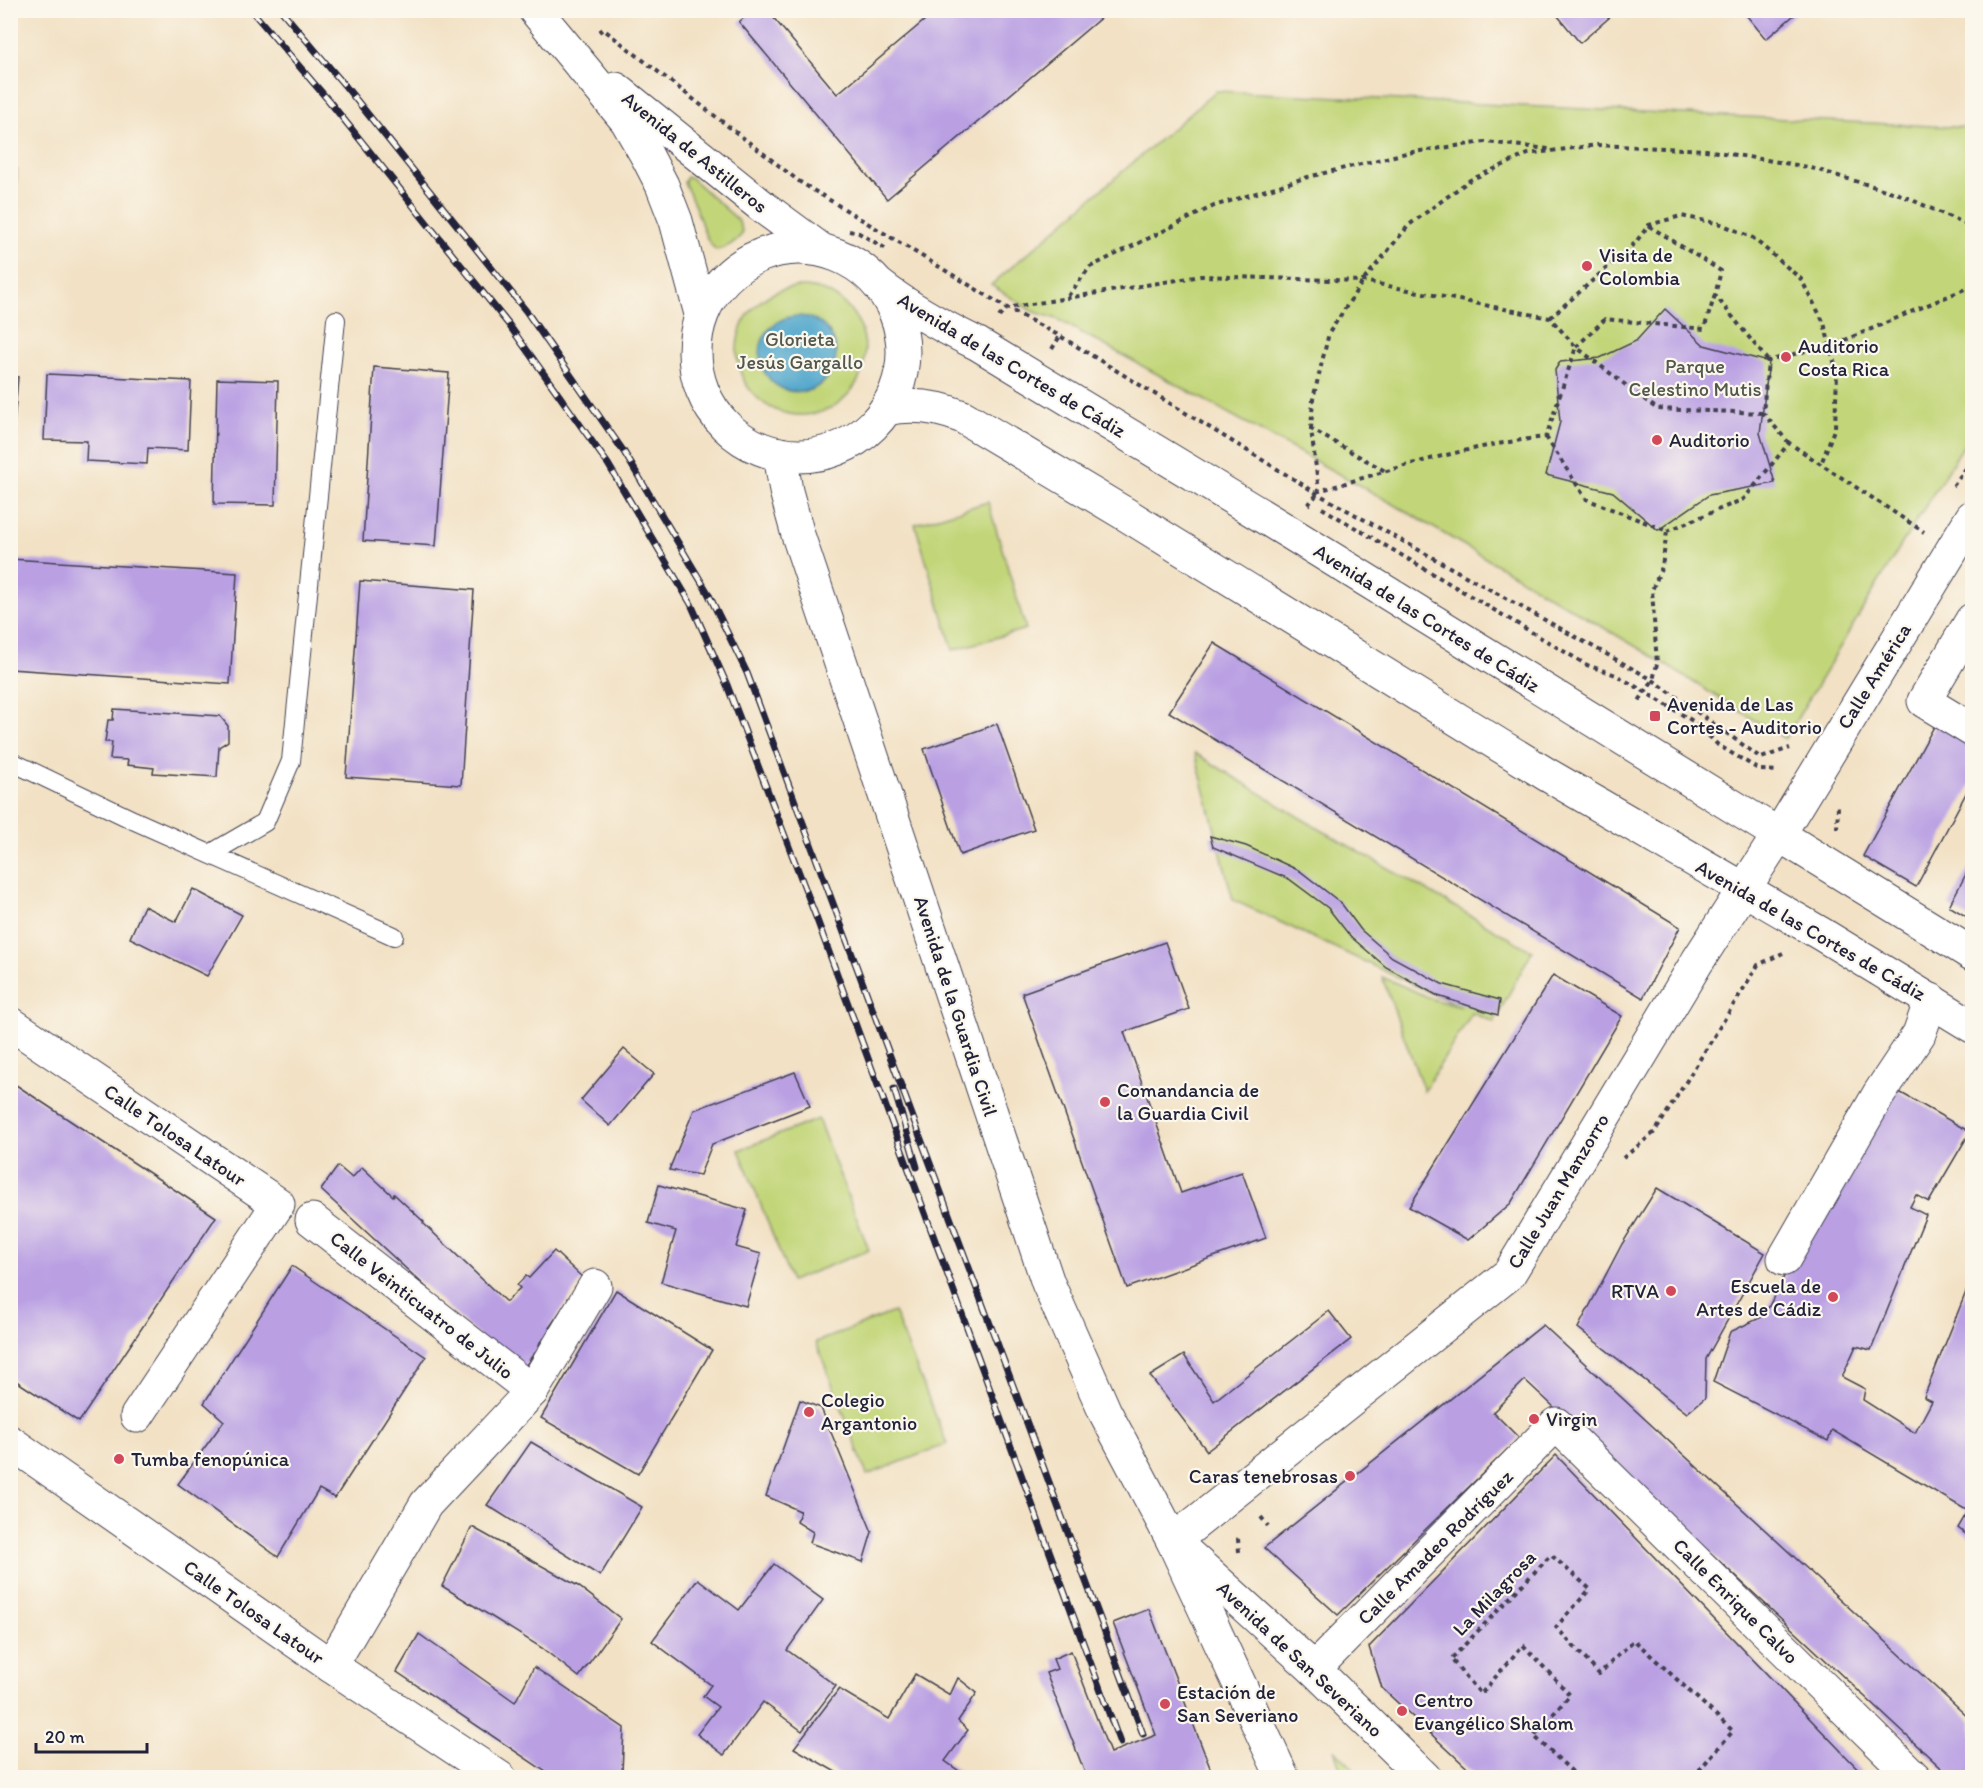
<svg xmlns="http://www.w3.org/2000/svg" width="1983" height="1788" font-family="Itim,sans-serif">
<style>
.green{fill:#c2d679;stroke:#727c5a;stroke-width:1.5}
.water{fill:#50a6cc;stroke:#396484;stroke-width:1.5}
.building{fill:#baa0e3}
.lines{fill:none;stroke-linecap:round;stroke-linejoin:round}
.lane-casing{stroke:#413f50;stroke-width:20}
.street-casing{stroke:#413f50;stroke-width:35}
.secondary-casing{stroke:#413f50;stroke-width:35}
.path{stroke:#413f50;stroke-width:4;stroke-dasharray:4.5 4.5;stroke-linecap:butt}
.lane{stroke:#fff;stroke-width:18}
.street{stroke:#fff;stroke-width:33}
.secondary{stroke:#fff;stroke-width:33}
.rail-casing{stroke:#22223b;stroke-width:7}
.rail{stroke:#fbf7ec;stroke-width:4.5;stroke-dasharray:14;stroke-linecap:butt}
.poi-dot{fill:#d1495b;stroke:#fbf7ec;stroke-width:2}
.labels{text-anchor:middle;stroke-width:4.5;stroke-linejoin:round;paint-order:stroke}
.street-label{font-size:20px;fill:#22223b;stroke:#fbf7ec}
.poi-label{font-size:20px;fill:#22223b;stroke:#fbf7ec;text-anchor:start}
.park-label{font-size:20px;fill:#52584e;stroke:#fbf7ec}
</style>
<rect width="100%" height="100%" fill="#fbf7ec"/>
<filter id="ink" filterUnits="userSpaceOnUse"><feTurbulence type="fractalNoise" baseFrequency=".0167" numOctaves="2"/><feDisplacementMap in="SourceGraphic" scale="12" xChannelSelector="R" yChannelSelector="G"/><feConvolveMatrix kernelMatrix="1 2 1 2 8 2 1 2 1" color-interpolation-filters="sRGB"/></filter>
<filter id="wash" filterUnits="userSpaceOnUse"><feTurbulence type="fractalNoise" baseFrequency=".008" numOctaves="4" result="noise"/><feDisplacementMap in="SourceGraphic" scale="24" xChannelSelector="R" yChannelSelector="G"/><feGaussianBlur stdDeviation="1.35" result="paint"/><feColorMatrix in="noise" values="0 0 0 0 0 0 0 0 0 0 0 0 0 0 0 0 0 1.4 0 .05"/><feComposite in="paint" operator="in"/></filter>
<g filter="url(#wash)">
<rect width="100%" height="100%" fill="#f2e1c4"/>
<!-- green -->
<g class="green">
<path d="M1216,91L1972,128V432L1901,545L1785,739L1640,649L1395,505L1057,319L1032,311L991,285Z"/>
<path d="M11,169L17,170L11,269L10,169Z"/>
<path d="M687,177H690L738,220L743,233C736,242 727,248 716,250C705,240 703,227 698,214C694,203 689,193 684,182Z"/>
<circle cx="801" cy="351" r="64"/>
<path d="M988,502L1026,629L953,650L915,524Z"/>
<path d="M1195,753L1302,819L1532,951L1494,1022L1472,1013L1424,1091L1382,977L1435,1000L1461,1007L1233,900Z"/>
<path d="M818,1119L869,1250L791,1281L739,1150Z"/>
<path d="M894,1312L947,1444L867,1475L816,1342Z"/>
<path d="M1334,1749L1362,1777H1343Z"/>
</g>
<!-- water -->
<circle class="water" cx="798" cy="354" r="38"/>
<g id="blocks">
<!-- building -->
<g class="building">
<path d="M753,10H767L837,94L937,10H1110L887,199L739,22Z"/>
<path d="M1553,10H1618L1580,43Z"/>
<path d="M1742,10H1800L1766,39Z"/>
<path d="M1665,309L1704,345L1769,362L1760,433L1775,483L1709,495L1658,530L1613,492L1546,475L1560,422L1555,370L1560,362L1600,358L1636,341Z"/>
<path d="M374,367L449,373L436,546L363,541Z"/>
<path d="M47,374L191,381L188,450L148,448L147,464L86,461L87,441L44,440Z"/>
<path d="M10,376L18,377L12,449H10Z"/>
<path d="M217,379L278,381L275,505L214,504Z"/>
<path d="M10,559L237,573L230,684L10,669Z"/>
<path d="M360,581L474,590L461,785L346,777Z"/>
<path d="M1214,643L1680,927L1643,998L1169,712Z"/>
<path d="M114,709L220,716L228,726V741L219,747L217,777L153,773L154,768L127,765L128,760L110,759L112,742H105L108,720H113Z"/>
<path d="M1942,712L1972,730V782L1916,887L1863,856Z"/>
<path d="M997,724L1034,829L960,855L924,749Z"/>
<path d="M1210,836L1246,846L1300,871L1341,903L1361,930L1392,957L1442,984L1500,1000L1498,1015L1438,996L1386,967L1350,936L1328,908L1289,879L1213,847Z"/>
<path d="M1972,863V920L1949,906Z"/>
<path d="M193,889L242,915L207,976L130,938L144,906L176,922Z"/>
<path d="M1165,942L1189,1009L1124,1032L1181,1193L1242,1172L1266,1238L1127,1288L1022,993Z"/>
<path d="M1553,975L1622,1016L1511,1203L1468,1240L1409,1207Z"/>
<path d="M624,1049L654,1074L610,1126L581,1100Z"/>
<path d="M795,1072L810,1106L712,1144L700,1175L669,1170L694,1110Z"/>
<path d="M10,1081L216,1217L79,1422L10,1377Z"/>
<path d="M1894,1089L1970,1132L1929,1202L1916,1195L1910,1207L1926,1215L1871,1350L1856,1346L1842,1377L1865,1389L1863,1400L1915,1433L1932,1401L1924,1397L1972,1277V1539L1958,1528L1968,1511L1832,1430L1828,1441L1713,1382L1730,1332L1764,1316L1794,1257Z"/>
<path d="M338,1166L352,1178L362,1167L393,1196L394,1194L424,1222L423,1223L506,1302L520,1288L517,1285L526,1276L529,1278L554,1251L583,1278L549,1328L552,1331L540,1342L539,1345L541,1347L532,1356L520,1374L321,1190Z"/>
<path d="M659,1185L747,1210L736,1247L761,1254L746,1306L661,1282L676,1231L648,1223Z"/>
<path d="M1657,1188L1765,1253L1706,1359L1705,1398L1687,1413L1578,1328L1622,1244Z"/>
<path d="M292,1266L426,1357L335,1498L319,1489L278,1557L178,1484L224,1421L204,1403Z"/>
<path d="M616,1290L712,1350L638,1474L541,1418Z"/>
<path d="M1329,1311L1351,1339L1207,1451L1150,1376L1184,1355L1214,1401Z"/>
<path d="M1543,1325L1972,1721V1778H1952L1525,1380L1493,1412L1519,1438L1338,1615L1264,1548Z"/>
<path d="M800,1400L821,1408L872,1532L863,1562L810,1543L813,1532L797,1522L800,1511L766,1496Z"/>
<path d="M531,1442L642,1507L600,1576L487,1505Z"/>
<path d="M1556,1455L1867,1778H1478L1382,1688L1369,1647Z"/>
<path d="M472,1527L578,1586L621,1619L579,1677L542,1648L442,1586Z"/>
<path d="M774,1564L823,1600L787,1650L836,1686L802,1731L763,1702L724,1755L697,1734L718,1707L703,1696L711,1685L652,1641L698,1579L739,1610Z"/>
<path d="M1149,1609L1214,1778H1087L1046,1673L1057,1669L1053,1659L1071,1651L1110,1753L1156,1735L1113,1623Z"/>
<path d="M419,1634L515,1702L534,1667L624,1728L622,1772L631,1778H555L397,1672Z"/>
<path d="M915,1674L950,1695L958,1678L977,1693L958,1721L968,1730L945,1761L969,1778H846L794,1748L839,1689L889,1719Z"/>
</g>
</g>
</g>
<g filter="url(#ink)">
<use href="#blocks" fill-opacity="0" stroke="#413f50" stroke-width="1.5"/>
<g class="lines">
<defs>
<g id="lane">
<path d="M10,761L133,820L394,936"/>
<path d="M210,854L265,822L291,761L336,320"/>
</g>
<g id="street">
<path d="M1972,620L1924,701L1972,730"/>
<path d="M10,1023L278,1204L137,1416"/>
<path d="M312,1220L532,1391L426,1504L331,1666"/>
<path d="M1784,1259L1879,1094L1919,1034L1931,1000"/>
<path d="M532,1391L595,1286"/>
<path d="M1314,1669L1556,1424L1915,1778"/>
<path d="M1425,1778L1314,1669L1173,1541L1509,1274L1697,962L1778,836L1972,517"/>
</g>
<g id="secondary">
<path d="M535,10L627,121L647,156L662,185L676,221L701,314"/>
<path d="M616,89L763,207L820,249"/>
<circle cx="799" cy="352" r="104"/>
<path d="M879,285C910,309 943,327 978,344L1287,531L1972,954"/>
<path d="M886,409C914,403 938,407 963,417L1127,515L1546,774L1823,935L1972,1026"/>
<path d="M780,454L786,491L798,535L1048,1283L1105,1412L1173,1541L1283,1778"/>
<path d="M10,1442L331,1666L500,1778"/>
</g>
</defs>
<!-- lane casing -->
<use href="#lane" class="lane-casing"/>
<!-- street casing -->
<use href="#street" class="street-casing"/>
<!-- secondary casing -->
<use href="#secondary" class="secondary-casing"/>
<!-- path -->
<g class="path">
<path d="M599,32L603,29L800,182L1007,308L1060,336L1318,494L1653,680L1761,758L1790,748"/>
<path d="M1649,226L1721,271L1715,295L1768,361"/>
<path d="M849,231L859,233L888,250"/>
<path d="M1715,295L1704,329L1605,319L1576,347L1657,409L1763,413"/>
<path d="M1068,296L1090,267L1214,206L1308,177L1406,153L1485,142L1549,149"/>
<path d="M999,317L1007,308L1201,276L1363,281L1550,318L1576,347L1546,437C1469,445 1393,469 1319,491L1311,429L1385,471"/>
<path d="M1550,318L1635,243L1649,225L1681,216L1721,224L1753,238L1801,279L1824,323L1837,373L1835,427L1821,464"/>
<path d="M1052,349L1060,336"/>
<path d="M1311,429L1313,399L1329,333L1363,281L1409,225L1470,180L1528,154L1597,145L1706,150L1808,167L1899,194L1972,227"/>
<path d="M1546,437L1586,499L1667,531L1662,567L1652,590L1657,664L1653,680L1637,704"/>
<path d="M1789,443L1763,413L1768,361L1843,341L1972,286"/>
<path d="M1953,486L1972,460"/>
<path d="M1308,505L1319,492"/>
<path d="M1322,508L1587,665L1616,675L1645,692L1696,723L1718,745L1760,770L1778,771"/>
<path d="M1667,531L1744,499L1789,443L1924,532"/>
<path d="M1837,829L1838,806"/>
<path d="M1623,1158L1655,1132L1758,965L1783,953"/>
<path d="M1261,1517L1268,1526"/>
<path d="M1239,1552L1238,1539L1240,1537"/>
<path d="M1579,1778L1534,1736L1570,1695L1523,1645L1481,1694L1451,1659L1551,1555L1590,1589L1556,1627L1599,1674L1634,1640L1733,1731L1700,1769L1708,1778"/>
</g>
<!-- lane -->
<use href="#lane" class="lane"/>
<!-- street -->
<use href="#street" class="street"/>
<!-- secondary -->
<use href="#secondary" class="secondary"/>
<defs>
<g id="rail">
<path d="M251,10L329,101L509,325L608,464L691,604L727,685L816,917L1120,1743"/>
<path d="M281,10L346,87L526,311L624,452L708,593L747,673L1143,1734"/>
<path d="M894,1089L917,1167"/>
</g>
</defs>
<!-- rail casing -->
<use href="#rail" class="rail-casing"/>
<!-- rail -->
<use href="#rail" class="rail"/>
</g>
</g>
<!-- markers -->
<g class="poi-dot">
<circle cx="1587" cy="266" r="6"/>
<circle cx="1786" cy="357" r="6"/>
<circle cx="1657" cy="440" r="6"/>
<rect x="1649" y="710" width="12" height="12" rx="3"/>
<circle cx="1105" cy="1102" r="6"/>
<circle cx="1671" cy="1291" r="6"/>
<circle cx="1833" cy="1297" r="6"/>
<circle cx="809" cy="1412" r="6"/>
<circle cx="1534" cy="1419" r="6"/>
<circle cx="119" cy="1459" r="6"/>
<circle cx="1350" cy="1476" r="6"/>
<circle cx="1165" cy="1704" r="6"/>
<circle cx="1402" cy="1711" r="6"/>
</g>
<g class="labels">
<!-- street labels -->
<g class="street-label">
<text transform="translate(695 152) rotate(39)" y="7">Avenida de Astilleros</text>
<text transform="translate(1012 365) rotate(31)" y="7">Avenida de las Cortes de Cádiz</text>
<text transform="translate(1427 618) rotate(32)" y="7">Avenida de las Cortes de Cádiz</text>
<text transform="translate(1874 676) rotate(-58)" y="7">Calle América</text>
<text transform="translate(1811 930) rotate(30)" y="7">Avenida de las Cortes de Cádiz</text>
<text transform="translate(956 1006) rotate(72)" y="7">Avenida de la Guardia Civil</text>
<text transform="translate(175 1135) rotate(34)" y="7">Calle Tolosa Latour</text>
<text transform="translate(1558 1191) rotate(-59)" y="7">Calle Juan Manzorro</text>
<text transform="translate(422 1305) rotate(38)" y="7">Calle Veinticuatro de Julio</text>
<text transform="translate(1435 1547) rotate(-45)" y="7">Calle Amadeo Rodríguez</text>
<text transform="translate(1494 1593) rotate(-46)" y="7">La Milagrosa</text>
<text transform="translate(1736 1601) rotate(45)" y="7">Calle Enrique Calvo</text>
<text transform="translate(254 1612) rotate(35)" y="7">Calle Tolosa Latour</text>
<text transform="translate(1300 1659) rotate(43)" y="7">Avenida de San Severiano</text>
</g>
<!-- poi labels -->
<g class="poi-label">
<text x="1599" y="262">Visita de<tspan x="1599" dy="23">Colombia</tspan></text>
<text x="1798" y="353">Auditorio<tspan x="1798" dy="23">Costa Rica</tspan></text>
<text x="1669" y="447">Auditorio</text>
<text x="1667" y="711">Avenida de Las<tspan x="1667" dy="23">Cortes - Auditorio</tspan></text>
<text x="1117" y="1097">Comandancia de<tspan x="1117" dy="23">la Guardia Civil</tspan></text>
<text x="1821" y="1293" text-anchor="end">Escuela de<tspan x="1821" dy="23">Artes de Cádiz</tspan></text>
<text x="1659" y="1298" text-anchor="end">RTVA</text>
<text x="821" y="1407">Colegio<tspan x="821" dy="23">Argantonio</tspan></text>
<text x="1546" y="1426">Virgin</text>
<text x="131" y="1466">Tumba fenopúnica</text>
<text x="1338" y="1483" text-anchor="end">Caras tenebrosas</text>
<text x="1177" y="1699">Estación de<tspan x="1177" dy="23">San Severiano</tspan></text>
<text x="1414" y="1707">Centro<tspan x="1414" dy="23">Evangélico Shalom</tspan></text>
</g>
<!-- park labels -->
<g class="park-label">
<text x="800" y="346">Glorieta<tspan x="800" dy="23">Jesús Gargallo</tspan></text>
<text x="1695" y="373">Parque<tspan x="1695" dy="23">Celestino Mutis</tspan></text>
</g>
</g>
<!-- margin -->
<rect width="1983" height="1788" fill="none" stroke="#fbf7ec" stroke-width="36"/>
<!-- scale -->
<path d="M36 1743v9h111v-9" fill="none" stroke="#22223b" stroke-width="3"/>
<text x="45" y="1743" font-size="18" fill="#22223b" stroke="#fbf7ec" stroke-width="4.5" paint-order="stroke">20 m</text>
</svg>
